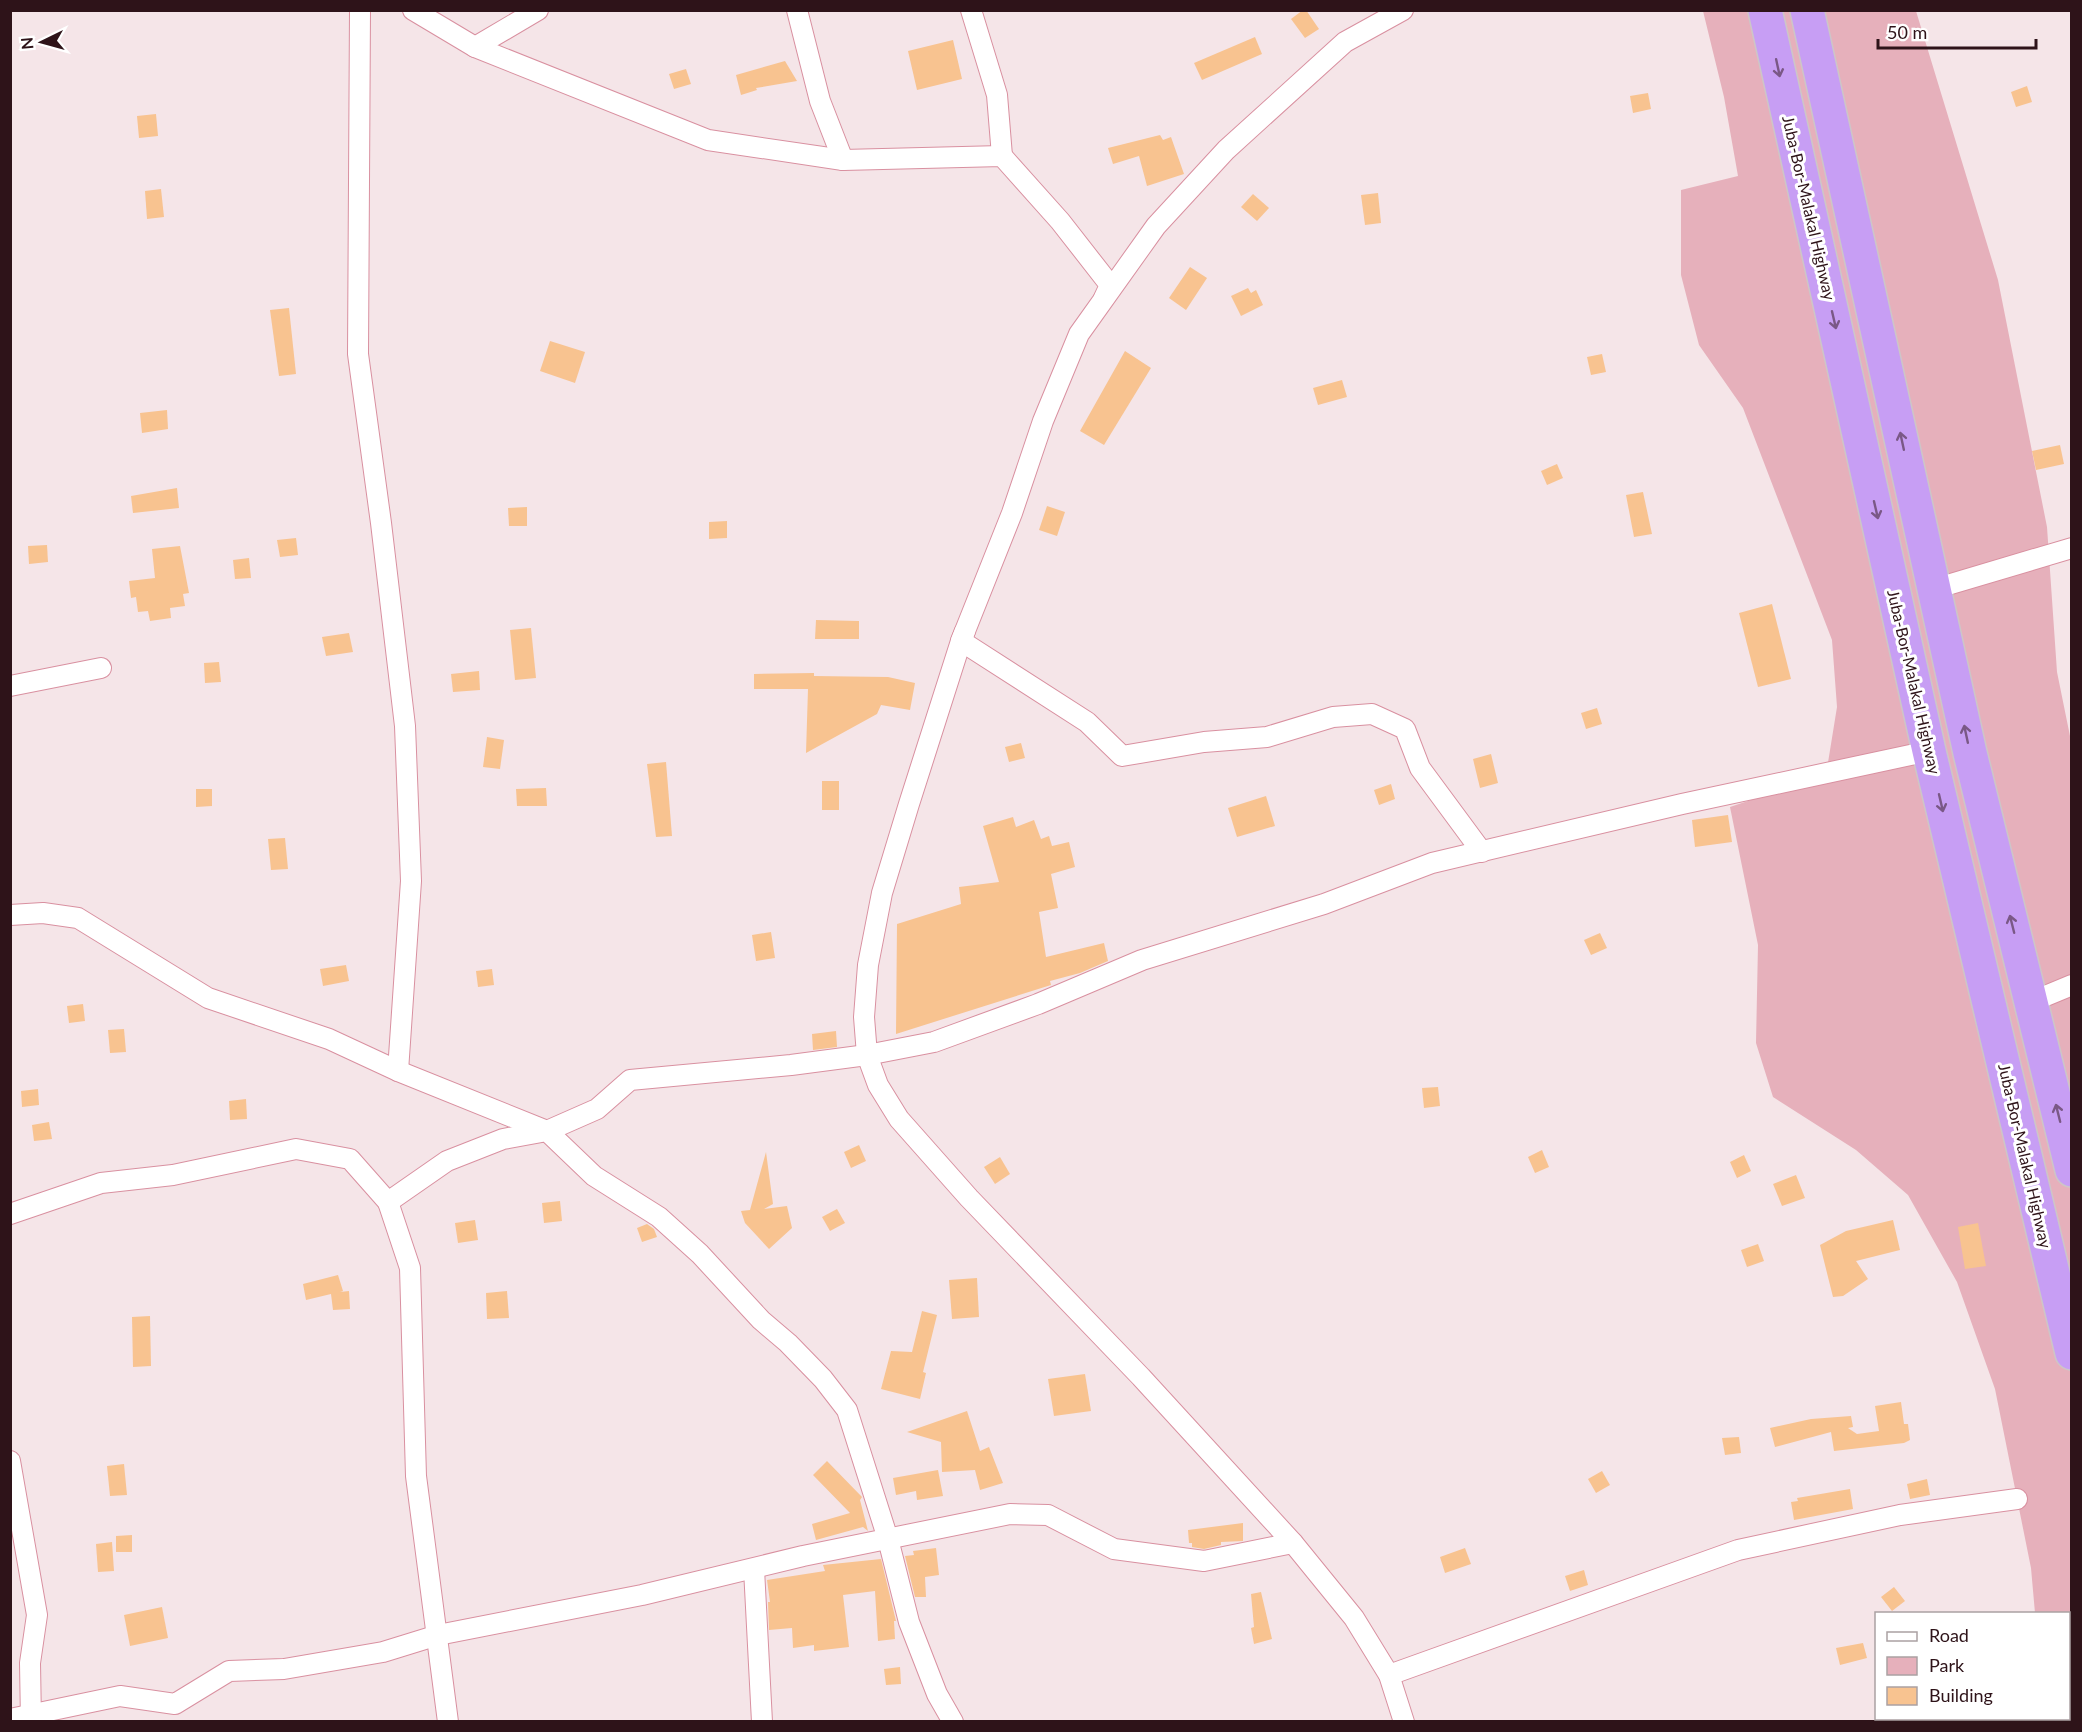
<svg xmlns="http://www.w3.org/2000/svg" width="2082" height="1732" font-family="Lato,sans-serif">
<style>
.green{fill:#e6b0bb}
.building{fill:#f8c390}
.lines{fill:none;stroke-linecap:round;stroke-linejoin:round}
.street-casing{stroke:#d990a0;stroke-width:22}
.highway-casing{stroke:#cdc6c8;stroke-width:36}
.street{stroke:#fff;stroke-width:20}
.highway{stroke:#c79ef4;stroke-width:33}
.oneway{stroke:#7a5886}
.labels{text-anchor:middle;stroke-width:6;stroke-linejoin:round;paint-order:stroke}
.street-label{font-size:16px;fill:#2e1319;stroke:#fff}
</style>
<rect width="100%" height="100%" fill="#f5e5e8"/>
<!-- green -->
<path class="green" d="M1703,11H1916L1998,280L2047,527L2057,672L2071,741V1721H2044L2043,1719L2068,1718V1614L2035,1613L2031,1568L1995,1389L1957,1282L1908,1195L1856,1150L1773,1097L1756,1043L1758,945L1730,807L1826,775L1837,707L1832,640L1743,408L1699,345L1681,275V190L1738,176L1724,97Z"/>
<!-- building -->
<g class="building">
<path d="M1303,10H1306L1319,29L1305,38L1291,19Z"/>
<path d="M1255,37L1262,54L1202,80L1194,63Z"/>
<path d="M953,40L962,79L917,90L908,51Z"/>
<path d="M785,61L797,81L756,88L757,90L741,95L736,75Z"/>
<path d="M686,69L691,84L674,89L669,74Z"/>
<path d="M2027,86L2032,102L2016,107L2011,92Z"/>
<path d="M1648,93L1651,109L1633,113L1630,96Z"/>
<path d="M156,114L158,136L139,138L137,116Z"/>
<path d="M1160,135L1163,140L1171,137L1184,174L1147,186L1139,156L1113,164L1108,148Z"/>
<path d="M161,189L164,217L147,219L145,191Z"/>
<path d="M1378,193L1381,223L1365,225L1361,195Z"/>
<path d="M1253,194L1269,208L1257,221L1241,207Z"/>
<path d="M1190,267L1207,278L1186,310L1169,298Z"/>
<path d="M1248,288L1251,293L1256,290L1263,305L1241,316L1231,296Z"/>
<path d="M289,308L296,374L279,376L270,310Z"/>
<path d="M550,341L585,352L575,383L540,371Z"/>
<path d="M1125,351L1151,368L1104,445L1080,431Z"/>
<path d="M1602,354L1606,372L1591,375L1587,357Z"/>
<path d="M1342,380L1347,397L1318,405L1313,388Z"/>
<path d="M167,410L168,429L142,433L140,413Z"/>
<path d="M2060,445L2064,464L2036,470L2032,451Z"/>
<path d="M1557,464L1563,478L1547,485L1541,471Z"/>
<path d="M177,488L179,508L133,513L131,496Z"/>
<path d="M1643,492L1652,534L1634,537L1626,495Z"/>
<path d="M1047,506L1065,512L1057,536L1039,530Z"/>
<path d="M527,507V526H509L508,508Z"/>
<path d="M727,521V538L709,539V522Z"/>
<path d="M296,538L298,555L280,557L277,540Z"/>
<path d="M47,545L48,562L29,564L28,546Z"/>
<path d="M180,546L189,593L183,594L185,606L170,608L171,618L150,621L148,611L138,612L136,597L131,598L129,581L155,578L152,549Z"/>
<path d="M249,558L251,578L235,579L233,560Z"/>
<path d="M1772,604L1791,679L1758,687L1739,613Z"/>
<path d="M816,620L859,621V639H815Z"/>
<path d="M531,628L536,678L515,680L510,630Z"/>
<path d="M349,633L353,652L326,656L322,637Z"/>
<path d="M219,662L221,682L205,683L204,663Z"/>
<path d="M479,671L480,690L453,692L451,674Z"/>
<path d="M814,673V676L888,677L915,683L910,710L881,705L877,714L806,753L808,689H754V674Z"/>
<path d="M1597,708L1602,724L1586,729L1581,713Z"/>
<path d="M487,737L504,740L500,769L483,767Z"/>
<path d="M1021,743L1025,758L1009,762L1005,747Z"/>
<path d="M1491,754L1498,783L1480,788L1473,759Z"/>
<path d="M666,762L672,836L656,837L647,764Z"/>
<rect x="822" y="781" width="17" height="29"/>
<path d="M1391,784L1395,799L1379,805L1374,790Z"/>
<path d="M546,788L547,806H517L516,789Z"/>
<path d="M196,789H212V806L196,807Z"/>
<path d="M1266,796L1275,826L1237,837L1228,808Z"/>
<path d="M1728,815L1732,842L1695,847L1692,820Z"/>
<path d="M1013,817L1016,827L1034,820L1041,839L1049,836L1052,846L1069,842L1075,867L1051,874L1058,908L1039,912L1046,957L1104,943L1108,961L1080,973L1050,981L1051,985L896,1034L897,924L961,904L959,887L999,882L983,826Z"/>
<path d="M285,838L288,869L271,870L268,839Z"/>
<path d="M771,932L775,958L756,961L752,935Z"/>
<path d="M1600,933L1607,948L1591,955L1584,940Z"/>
<path d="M346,965L349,981L323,986L320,969Z"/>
<path d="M492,969L494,985L478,987L476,971Z"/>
<path d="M83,1004L85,1021L69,1023L67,1006Z"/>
<path d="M124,1029L126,1052L110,1053L108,1030Z"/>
<path d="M836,1031L837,1047L813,1050L812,1034Z"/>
<path d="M1438,1087L1440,1106L1424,1108L1422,1088Z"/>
<path d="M38,1089L39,1105L22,1107L21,1091Z"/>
<path d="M246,1099L247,1119L230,1120L229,1101Z"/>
<path d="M49,1122L52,1139L34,1141L32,1125Z"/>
<path d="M859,1145L866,1161L851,1168L844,1152Z"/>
<path d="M1542,1150L1549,1167L1535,1173L1528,1157Z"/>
<path d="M766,1152L773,1204L764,1209L787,1206L792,1228L769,1249L745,1223L741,1211L750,1210Z"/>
<path d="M1744,1155L1751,1171L1737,1178L1730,1162Z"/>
<path d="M1000,1157L1010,1174L995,1184L984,1167Z"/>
<path d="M1796,1175L1805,1198L1782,1206L1773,1184Z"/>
<path d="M560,1201L562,1221L544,1223L542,1203Z"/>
<path d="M837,1209L845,1223L830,1231L822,1217Z"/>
<path d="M475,1220L478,1240L458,1243L455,1223Z"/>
<path d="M1893,1220L1900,1250L1856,1261L1868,1279L1843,1296L1833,1297L1820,1245L1846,1231Z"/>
<path d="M1978,1223L1986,1266L1965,1269L1958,1227Z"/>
<path d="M647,1224L654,1229L657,1237L642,1242L637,1228Z"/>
<path d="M1758,1244L1764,1261L1747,1267L1741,1250Z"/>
<path d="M338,1275L343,1291L340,1292L349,1291L350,1309L333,1310L331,1294L306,1300L303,1284Z"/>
<path d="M977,1278L979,1317L952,1319L949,1280Z"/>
<path d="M507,1291L509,1318L487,1319L486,1293Z"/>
<path d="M922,1311L937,1315L923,1372L926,1373L920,1399L881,1389L891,1351L912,1352Z"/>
<path d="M150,1316L151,1366L133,1367L132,1317Z"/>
<path d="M1085,1374L1091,1411L1054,1416L1048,1379Z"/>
<path d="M1901,1402L1904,1424H1908L1910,1440L1904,1443L1834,1451L1831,1432L1775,1447L1770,1428L1811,1419L1851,1416L1853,1427L1848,1428L1857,1434L1879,1431L1875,1406Z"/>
<path d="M967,1411L980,1451L989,1447L1003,1483L980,1490L975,1470L942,1472L941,1442L907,1432Z"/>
<path d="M1739,1437L1741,1453L1725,1455L1722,1438Z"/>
<path d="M827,1461L862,1497L860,1500L868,1531L863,1527L816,1540L812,1524L850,1513L813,1475Z"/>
<path d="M124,1464L127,1495L110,1496L107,1466Z"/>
<path d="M938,1470L943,1496L917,1500L916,1491L896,1495L893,1478Z"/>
<path d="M1602,1471L1610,1485L1596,1493L1588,1479Z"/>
<path d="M1927,1479L1930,1495L1910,1499L1907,1484Z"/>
<path d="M1850,1489L1853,1509L1794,1520L1791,1502L1798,1501L1797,1498Z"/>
<path d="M1243,1523V1541L1221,1542V1545L1204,1549L1192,1547V1543H1189L1188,1530Z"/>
<path d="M132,1535V1552H116V1536Z"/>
<path d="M112,1542L114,1571L98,1572L96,1544Z"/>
<path d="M936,1548L939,1575L925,1577L926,1597H915L905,1556L914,1555L913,1551Z"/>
<path d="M1465,1548L1471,1564L1445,1573L1440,1557Z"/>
<path d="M881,1559L896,1621H894L895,1639L878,1641L875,1591L843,1595L849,1647L814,1651V1645L793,1648L792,1628L769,1630L768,1602H770L767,1580L825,1571L823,1565Z"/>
<path d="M1584,1570L1588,1585L1570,1591L1565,1576Z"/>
<path d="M1894,1587L1905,1601L1892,1611L1881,1597Z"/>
<path d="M1261,1592L1272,1639L1254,1644L1251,1628L1254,1627L1251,1594Z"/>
<path d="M162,1607L168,1638L130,1646L124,1615Z"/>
<path d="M1863,1643L1867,1658L1840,1665L1836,1648Z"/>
<path d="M900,1667L901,1684L886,1685L884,1669Z"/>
</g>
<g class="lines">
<defs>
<g id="street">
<path d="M360,10L358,354L381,523L405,726L411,881L398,1071"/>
<path d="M413,10L475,47L708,140L843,160L1002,156L1060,221L1110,285L1104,298"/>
<path d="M797,10L820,101L843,160"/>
<path d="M971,10L997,95L1002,156"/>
<path d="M1403,10L1345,42L1226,150L1156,226L1079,334L1043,421L1012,513L961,641L909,804L882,893L868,965L864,1017L867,1055L878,1085L899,1119L969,1198L1141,1377L1293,1543L1354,1618L1389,1675L1404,1722"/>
<path d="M475,47L538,10"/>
<path d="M1934,589L2072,548"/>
<path d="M965,631L961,641L1087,722L1122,756L1204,742L1267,737L1333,717L1372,714L1405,729L1420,768L1482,852"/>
<path d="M10,686L101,668"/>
<path d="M10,915L43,913L78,918L208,998L329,1039L398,1071L547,1131L597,1109L630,1080L791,1065L867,1055L934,1042L1038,1004L1142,960L1324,904L1432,863L1682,804L1929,751"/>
<path d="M2031,1002L2072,985"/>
<path d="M388,1202L410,1268L416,1476L448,1722"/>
<path d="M10,1214L101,1183L173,1175L296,1149L350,1159L388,1202L447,1161L503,1139L547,1131L594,1176L659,1217L700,1254L761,1320L788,1343L823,1379L847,1410L888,1539L909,1622L937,1694L953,1722"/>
<path d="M10,1461L37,1615L30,1663L31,1722"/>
<path d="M754,1569L762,1722"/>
<path d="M1389,1675L1738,1550L1900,1515L2017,1499"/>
<path d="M10,1719L120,1696L175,1704L229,1671L284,1669L383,1652L438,1635L642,1595L803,1556L1010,1514L1048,1515L1114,1549L1204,1561L1293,1543"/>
</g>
<g id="highway">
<path d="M1765,10L1929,751L2072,1353"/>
<path d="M1807,10L1970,753L2072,1170"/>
</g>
</defs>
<!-- street casing -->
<use href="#street" class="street-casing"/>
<!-- highway casing -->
<use href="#highway" class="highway-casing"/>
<!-- street -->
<use href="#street" class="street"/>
<!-- highway -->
<use href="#highway" class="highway"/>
</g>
<!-- one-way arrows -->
<defs><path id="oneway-shaft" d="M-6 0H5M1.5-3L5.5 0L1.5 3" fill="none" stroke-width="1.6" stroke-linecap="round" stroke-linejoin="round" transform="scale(1.5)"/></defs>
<g class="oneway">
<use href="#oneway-shaft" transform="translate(1778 68) rotate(78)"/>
<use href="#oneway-shaft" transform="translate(1834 320) rotate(77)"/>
<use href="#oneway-shaft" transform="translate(1902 441) rotate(-102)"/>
<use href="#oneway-shaft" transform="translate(1876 510) rotate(77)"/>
<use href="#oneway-shaft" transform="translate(1966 734) rotate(-102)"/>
<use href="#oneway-shaft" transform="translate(1941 803) rotate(77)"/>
<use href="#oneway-shaft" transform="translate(2012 924) rotate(-104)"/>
<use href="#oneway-shaft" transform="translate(2058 1113) rotate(-104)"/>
</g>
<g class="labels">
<!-- street labels -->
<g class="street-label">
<text transform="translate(1809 208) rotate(77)" y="6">Juba-Bor-Malakal Highway</text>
<text transform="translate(1914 682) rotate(77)" y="6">Juba-Bor-Malakal Highway</text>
<text transform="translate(2025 1156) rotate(77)" y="6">Juba-Bor-Malakal Highway</text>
</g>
</g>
<!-- border -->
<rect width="2082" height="1732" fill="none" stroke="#2e1319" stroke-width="24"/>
<!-- legend -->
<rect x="1875" y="1612" width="195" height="108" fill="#ffffff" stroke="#aba1a3" stroke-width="1.5"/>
<rect x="1887" y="1632" width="30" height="9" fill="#ffffff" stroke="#aba1a3" stroke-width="1.5"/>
<text x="1929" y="1642" font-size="18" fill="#2e1319">Road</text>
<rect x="1887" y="1657" width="30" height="18" fill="#e6b0bb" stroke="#aba1a3" stroke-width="1.5"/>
<text x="1929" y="1672" font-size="18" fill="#2e1319">Park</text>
<rect x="1887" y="1687" width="30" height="18" fill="#f8c390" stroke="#aba1a3" stroke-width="1.5"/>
<text x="1929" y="1702" font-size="18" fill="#2e1319">Building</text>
<!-- north arrow -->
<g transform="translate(42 42) rotate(265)" stroke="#ffffff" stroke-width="4.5" paint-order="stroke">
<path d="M0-4.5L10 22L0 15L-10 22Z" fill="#2e1319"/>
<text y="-9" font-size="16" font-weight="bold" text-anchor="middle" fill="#2e1319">N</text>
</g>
<!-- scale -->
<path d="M1878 39v9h158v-9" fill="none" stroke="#2e1319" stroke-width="3"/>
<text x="1887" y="39" font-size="18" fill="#2e1319" stroke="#ffffff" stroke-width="4.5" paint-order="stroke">50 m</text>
</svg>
